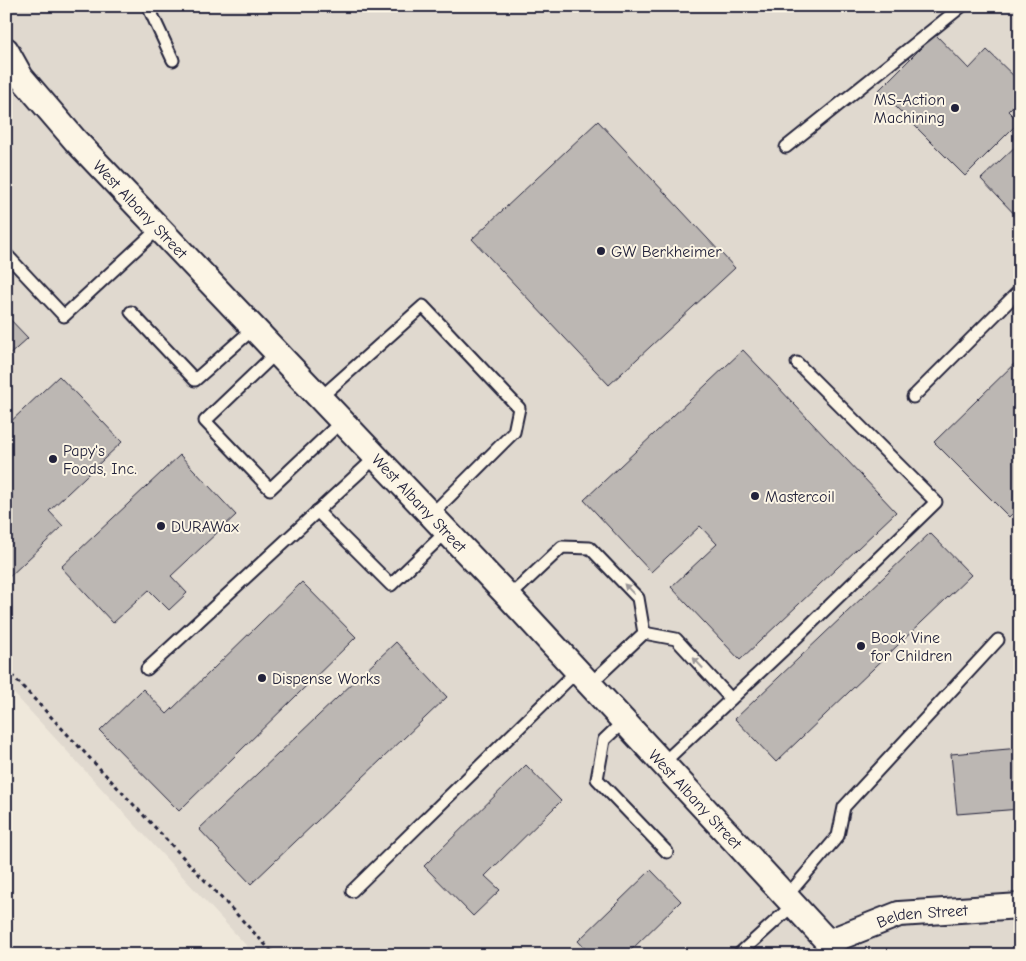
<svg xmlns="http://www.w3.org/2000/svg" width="1026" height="961" font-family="'Comic Neue',sans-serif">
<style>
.built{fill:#e0d9cf}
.building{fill:#bcb7b3;stroke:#22223b}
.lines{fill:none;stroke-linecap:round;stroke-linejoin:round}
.service-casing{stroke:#22223b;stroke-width:15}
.minor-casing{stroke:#22223b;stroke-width:28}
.path{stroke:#22223b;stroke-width:3;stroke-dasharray:4 4;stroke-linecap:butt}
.service{stroke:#fcf5e5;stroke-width:11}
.minor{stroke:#fcf5e5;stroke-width:24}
.oneway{fill:#9a9698}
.poi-dot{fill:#22223b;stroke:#fcf5e5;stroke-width:2}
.labels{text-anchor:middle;stroke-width:4;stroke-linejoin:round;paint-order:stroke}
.poi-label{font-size:16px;fill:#22223b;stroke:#fcf5e5;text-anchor:start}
.street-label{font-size:16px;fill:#22223b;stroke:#fcf5e5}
</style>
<rect width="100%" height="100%" fill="#efe8db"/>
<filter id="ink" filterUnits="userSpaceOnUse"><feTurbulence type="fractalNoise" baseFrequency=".02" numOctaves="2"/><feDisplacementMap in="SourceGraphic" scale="10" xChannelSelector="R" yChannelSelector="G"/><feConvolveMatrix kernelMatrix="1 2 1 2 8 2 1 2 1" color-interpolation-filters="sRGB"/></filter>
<g filter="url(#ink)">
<!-- built -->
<path class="built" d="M6,6H1020V955H255L6,685Z"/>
<!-- building -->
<g class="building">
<path d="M935,34L969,69L987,50L1020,82V99L1008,111L1019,122L965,176L879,90Z"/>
<path d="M598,121L735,268L609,385L472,239Z"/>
<path d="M1020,142V220L981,179Z"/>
<path d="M6,315L28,338L6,358Z"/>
<path d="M743,350L896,512L740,660L671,587L717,544L700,526L651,572L584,500Z"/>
<path d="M1020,358V506L1009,517L934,442Z"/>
<path d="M59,376L122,442L49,511L63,526L6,580V426Z"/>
<path d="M180,455L236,515L171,576L187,593L169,610L149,590L113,623L61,567Z"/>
<path d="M930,533L971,575L776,762L735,719Z"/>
<path d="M302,582L356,637L179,811L100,731L143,689L167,714Z"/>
<path d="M396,642L447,697L251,884L199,829Z"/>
<path d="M1020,748V809L957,814L951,754Z"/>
<path d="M526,765L561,801L485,876L500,890L473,916L424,866Z"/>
<path d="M651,870L681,901L626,955H591L578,941Z"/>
</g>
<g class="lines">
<defs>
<g id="service">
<path d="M148,6L173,60"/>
<path d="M786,147L962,6"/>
<path d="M6,254L64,316L159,228"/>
<path d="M131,312L195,380L254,328"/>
<path d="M277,352L205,421L270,489L342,421"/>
<path d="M913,397L1020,290"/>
<path d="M320,398L423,306L519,408L514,432L431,515"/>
<path d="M317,511L391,585L447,531"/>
<path d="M509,597L562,547L590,548L638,598L644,633"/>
<path d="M644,633L676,639L731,699"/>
<path d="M147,669L376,457"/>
<path d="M590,684L644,633"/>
<path d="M624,721L604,740L597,779L667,852"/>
<path d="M663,763L795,639L936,502L797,363"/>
<path d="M352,891L577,671"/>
<path d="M786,897L838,836L844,807L998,640"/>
<path d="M738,955L793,905"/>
</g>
<g id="minor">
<path id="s1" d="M6,50L21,77L75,140L509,597L828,942L831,955"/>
<path id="s2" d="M828,942L899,914L1020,906"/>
</g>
</defs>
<!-- service casing -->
<use href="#service" class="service-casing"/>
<!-- minor casing -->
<use href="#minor" class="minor-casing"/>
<!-- path -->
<path class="path" d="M6,669L275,955"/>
<!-- service -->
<use href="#service" class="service"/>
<!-- minor -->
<use href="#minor" class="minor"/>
</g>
<!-- one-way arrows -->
<defs><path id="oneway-solid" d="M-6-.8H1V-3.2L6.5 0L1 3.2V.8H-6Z" transform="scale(1.25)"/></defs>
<g class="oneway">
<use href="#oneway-solid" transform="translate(629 589) rotate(-134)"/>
<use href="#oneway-solid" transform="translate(698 663) rotate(-133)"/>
</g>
</g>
<!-- markers -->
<g class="poi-dot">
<circle cx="955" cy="108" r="5"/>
<circle cx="601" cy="251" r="5"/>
<circle cx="53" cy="459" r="5"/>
<circle cx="755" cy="496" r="5"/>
<circle cx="161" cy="526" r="5"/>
<circle cx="861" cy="646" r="5"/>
<circle cx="262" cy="678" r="5"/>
</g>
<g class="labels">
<!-- poi labels -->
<g class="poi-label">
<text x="945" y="105" text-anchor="end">MS-Action<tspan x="945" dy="18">Machining</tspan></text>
<text x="611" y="257">GW Berkheimer</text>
<text x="63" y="456">Papy's<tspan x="63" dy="18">Foods, Inc.</tspan></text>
<text x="765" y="502">Mastercoil</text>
<text x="171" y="532">DURAWax</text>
<text x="871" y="643">Book Vine<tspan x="871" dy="18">for Children</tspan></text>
<text x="272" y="684">Dispense Works</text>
</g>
<!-- street labels -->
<g class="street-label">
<text dy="6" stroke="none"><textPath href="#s1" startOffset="209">West Albany Street</textPath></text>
<text dy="6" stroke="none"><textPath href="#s1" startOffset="614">West Albany Street</textPath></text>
<text dy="6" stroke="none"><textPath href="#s1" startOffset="1019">West Albany Street</textPath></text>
<text dy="6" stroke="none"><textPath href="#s2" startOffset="99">Belden Street</textPath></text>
</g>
</g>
<!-- margin -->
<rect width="1026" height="961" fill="none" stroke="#fcf5e5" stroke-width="25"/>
<rect x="12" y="12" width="1001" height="936" fill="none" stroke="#22223b" stroke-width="2" filter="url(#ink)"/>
</svg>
